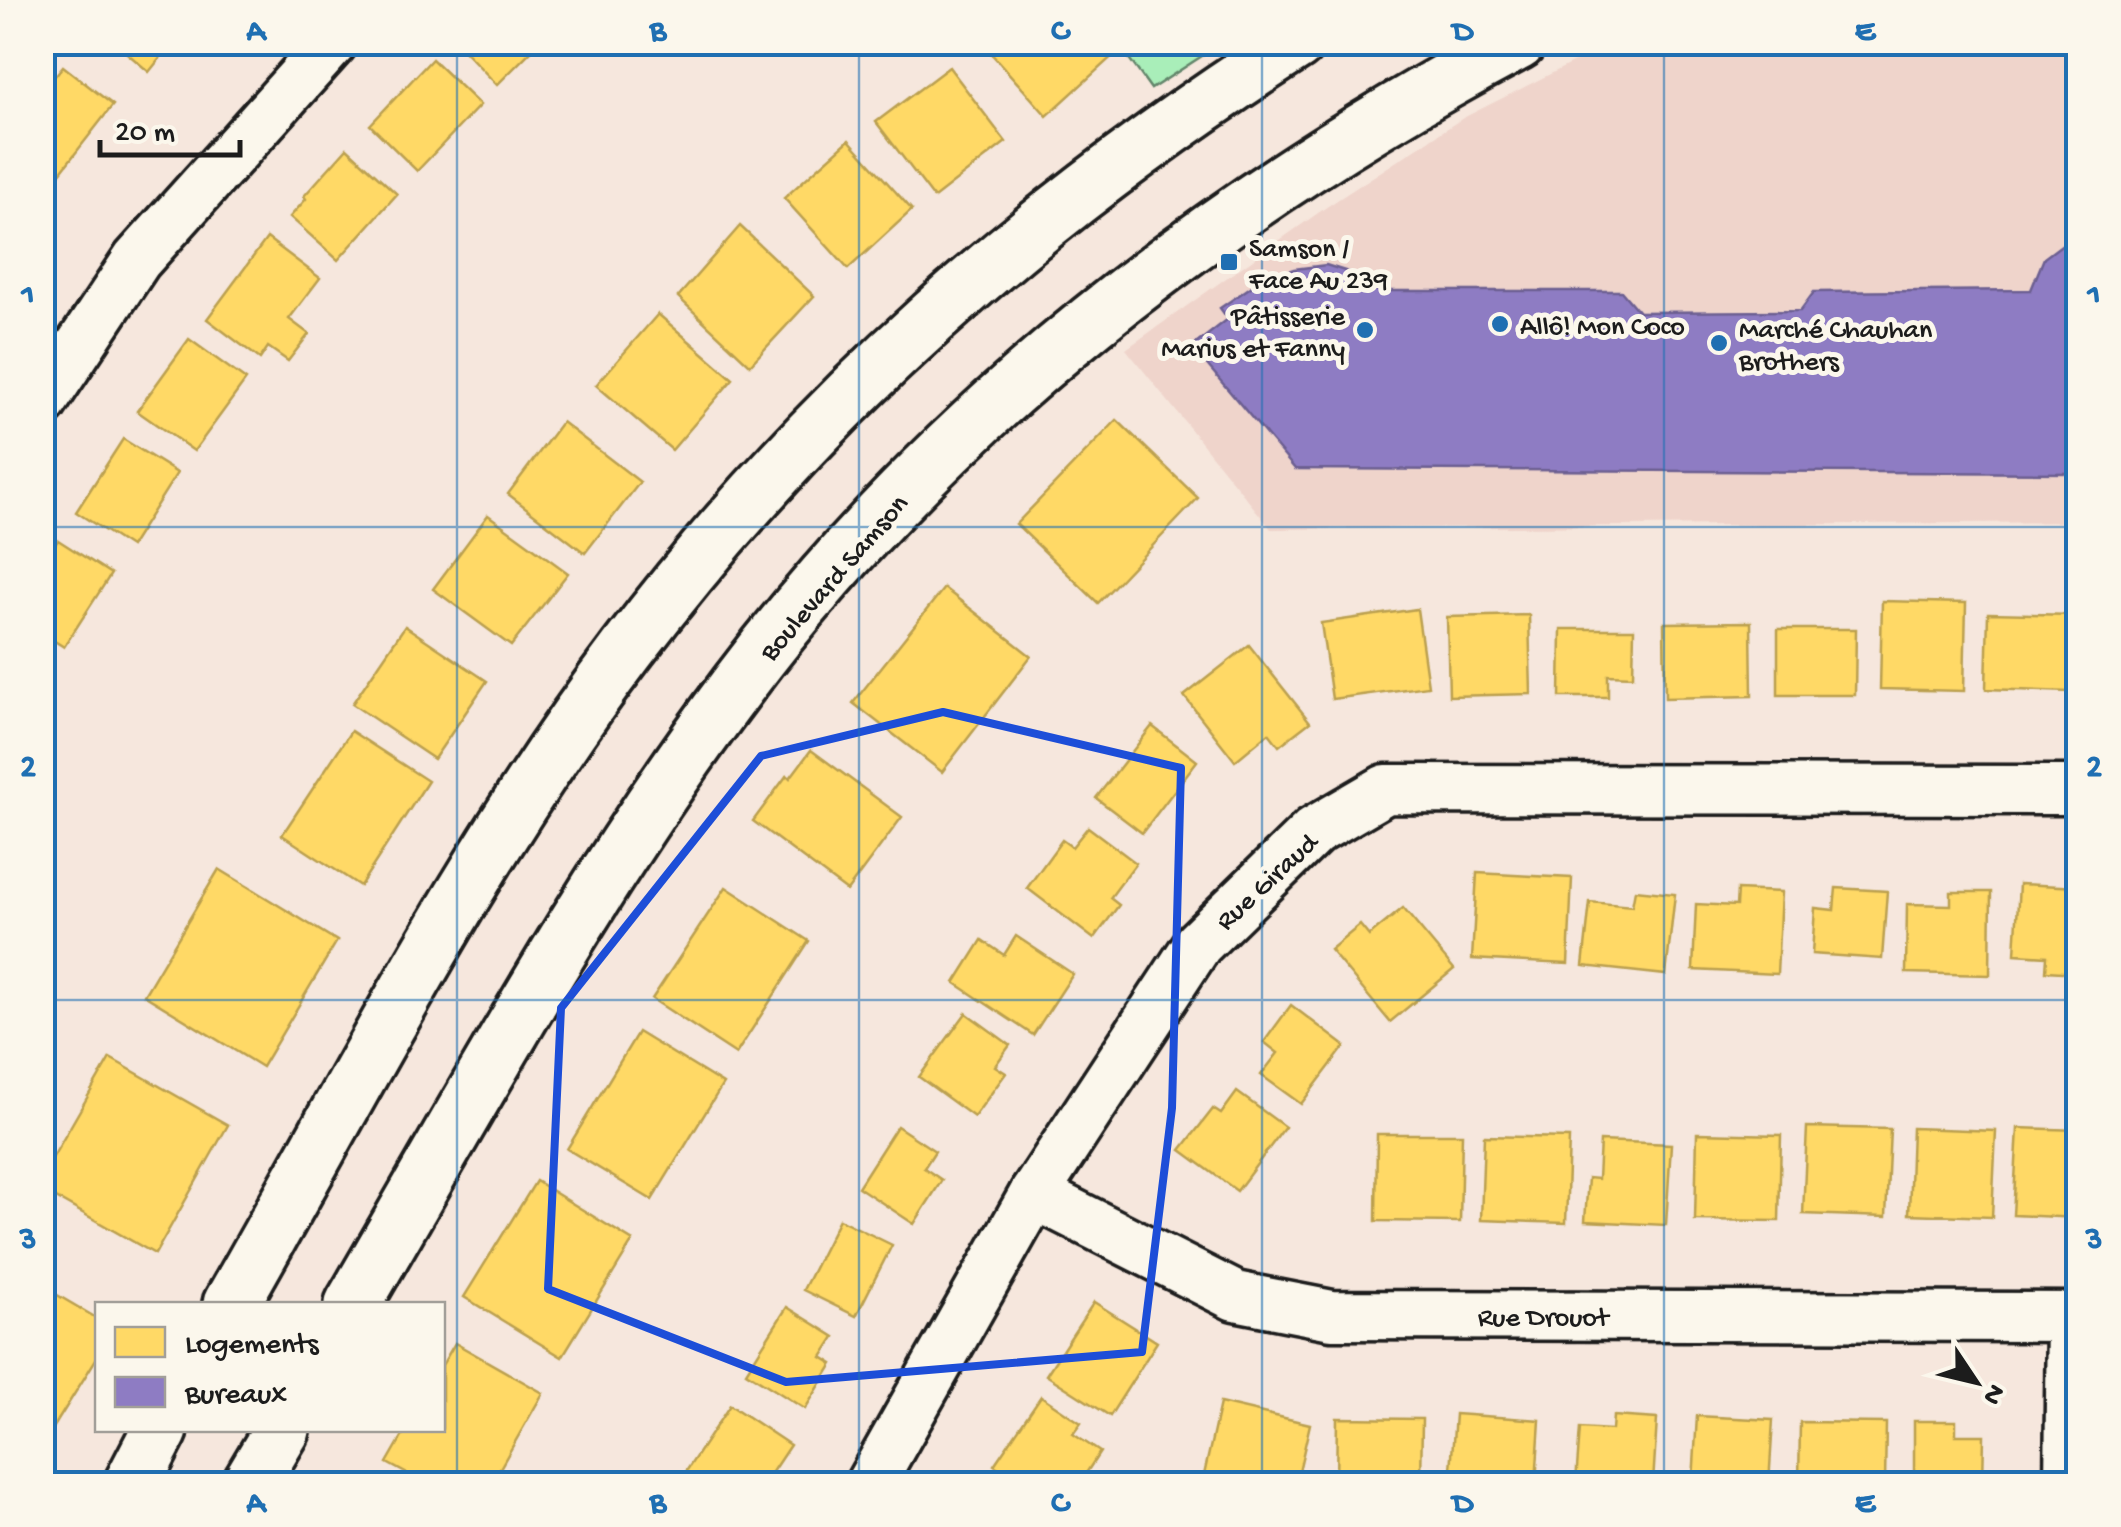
<svg xmlns="http://www.w3.org/2000/svg" width="2121" height="1527" font-family="'Gochi Hand',sans-serif">
<style>
.built{fill:#efd4cb}
.green{fill:#a9eeb9;stroke:#62856a;stroke-width:2.5}
.homes{fill:#ffd966;stroke:#bba050;stroke-width:2.5}
.offices{fill:#8e7cc3;stroke:#6c5f91;stroke-width:2.5}
.lines{fill:none;stroke-linecap:round;stroke-linejoin:round}
.street-casing{stroke:#1c1c1c;stroke-width:55}
.secondary-casing{stroke:#1c1c1c;stroke-width:62}
.street{stroke:#fbf7ec;stroke-width:48}
.secondary{stroke:#fbf7ec;stroke-width:55}
.marked{fill:none;stroke:#1d4ed8;stroke-width:8;stroke-linejoin:round}
.grid{fill:none;stroke:#1f6fb2;stroke-width:2.5;stroke-opacity:0.55}
.poi-dot{fill:#1f6fb2;stroke:#fbf7ec;stroke-width:4}
.labels{text-anchor:middle;stroke-width:10;stroke-linejoin:round;paint-order:stroke}
.poi-label{font-size:28px;fill:#1c1c1c;stroke:#fbf7ec;text-anchor:start}
.street-label{font-size:28px;fill:#1c1c1c;stroke:#fbf7ec}
.neatline{fill:none;stroke:#1f6fb2;stroke-width:4}
.grid-label{font-size:32px;text-anchor:middle;font-weight:bold;fill:#1f6fb2}
</style>
<rect width="100%" height="100%" fill="#f6e7dd"/>
<filter id="ink" filterUnits="userSpaceOnUse"><feTurbulence type="fractalNoise" baseFrequency=".01" numOctaves="2"/><feDisplacementMap in="SourceGraphic" scale="20" xChannelSelector="R" yChannelSelector="G"/><feConvolveMatrix kernelMatrix="1 2 1 2 8 2 1 2 1" color-interpolation-filters="sRGB"/></filter>
<g filter="url(#ink)">
<!-- built -->
<path class="built" d="M1612,43H2078V522L1271,529L1126,349L1328,206L1463,118Z"/>
<!-- green -->
<path class="green" d="M1118,43H1222L1151,89Z"/>
<!-- homes -->
<g class="homes">
<path d="M114,42H173L149,72Z"/>
<path d="M456,42H540L497,85Z"/>
<path d="M981,42H1108L1117,52L1047,116Z"/>
<path d="M432,59L480,105L417,171L370,125Z"/>
<path d="M63,66L113,105L56,178L42,167V92Z"/>
<path d="M949,67L1006,142L934,198L876,122Z"/>
<path d="M849,140L912,210L848,269L784,198Z"/>
<path d="M347,148L397,194L338,260L290,217L306,199L304,196Z"/>
<path d="M740,226L814,296L750,365L678,297Z"/>
<path d="M267,238L320,278L289,319L309,334L288,361L268,347L260,359L207,319Z"/>
<path d="M658,314L733,379L672,450L596,385Z"/>
<path d="M189,339L246,380L194,451L137,411Z"/>
<path d="M1117,420L1198,498L1098,603L1016,524Z"/>
<path d="M562,422L640,482L585,553L508,494Z"/>
<path d="M123,439L177,473L130,547L76,512Z"/>
<path d="M488,515L568,573L511,646L433,589Z"/>
<path d="M58,540L111,574L64,647L42,633V565Z"/>
<path d="M944,588L1031,656L942,772L853,703Z"/>
<path d="M1882,601L1966,603L1964,691L1880,689Z"/>
<path d="M1417,609L1428,686L1332,699L1321,623Z"/>
<path d="M1988,613L2073,615L2070,692L1986,689Z"/>
<path d="M1529,615L1531,694L1449,696L1447,617Z"/>
<path d="M1751,622L1752,696L1665,698L1664,623Z"/>
<path d="M405,626L487,681L434,759L352,704Z"/>
<path d="M1561,629H1634L1633,676L1608,675V697H1560Z"/>
<path d="M1778,629H1856L1855,695H1778Z"/>
<path d="M1249,645L1310,722L1279,746L1269,733L1235,761L1184,696Z"/>
<path d="M1152,726L1197,761L1142,833L1096,798Z"/>
<path d="M351,731L428,781L360,886L282,835Z"/>
<path d="M811,750L902,817L847,891L753,821L787,775L790,778Z"/>
<path d="M1088,827L1136,863L1110,898L1119,905L1094,939L1027,888L1062,840L1072,847Z"/>
<path d="M219,869L337,941L262,1067L144,995Z"/>
<path d="M1477,873L1572,878L1568,964L1472,959Z"/>
<path d="M2019,884L2078,887V973L2046,971L2047,956L2015,954Z"/>
<path d="M726,887L809,941L736,1054L652,999Z"/>
<path d="M1836,888L1887,891L1882,959L1812,954L1815,908L1834,910Z"/>
<path d="M1635,890L1675,894L1666,975L1583,966L1590,902L1632,906Z"/>
<path d="M1737,890L1781,892L1777,974L1693,970L1696,904L1736,906Z"/>
<path d="M1951,892H1991L1990,975L1906,973L1907,904L1951,905Z"/>
<path d="M1403,908L1454,969L1390,1022L1330,950L1360,925L1369,936Z"/>
<path d="M1016,936L1073,974L1033,1035L955,983L982,940L1004,955Z"/>
<path d="M1291,1005L1345,1046L1301,1104L1261,1075L1278,1053L1264,1042Z"/>
<path d="M966,1013L1010,1045L995,1066L1006,1073L974,1117L919,1077Z"/>
<path d="M638,1032L723,1084L652,1200L567,1149Z"/>
<path d="M110,1058L228,1125L155,1254L42,1190V1176Z"/>
<path d="M1237,1092L1285,1127L1237,1191L1181,1150L1213,1109L1221,1114Z"/>
<path d="M897,1126L935,1151L924,1168L942,1180L914,1224L858,1187Z"/>
<path d="M1807,1127L1890,1129L1886,1217L1803,1214Z"/>
<path d="M1912,1128L1996,1131L1992,1217L1909,1214Z"/>
<path d="M2018,1128L2078,1130V1218L2013,1215Z"/>
<path d="M1697,1133L1781,1135L1779,1221L1695,1220Z"/>
<path d="M1377,1134H1462L1460,1222L1376,1221Z"/>
<path d="M1484,1136L1569,1138L1566,1223L1481,1220Z"/>
<path d="M1600,1141L1671,1144L1666,1225L1585,1221L1588,1178L1598,1179Z"/>
<path d="M536,1181L633,1241L562,1357L464,1297Z"/>
<path d="M839,1219L892,1245L856,1316L803,1290Z"/>
<path d="M42,1286L98,1319V1356L42,1446Z"/>
<path d="M1094,1302L1157,1342L1110,1416L1046,1375Z"/>
<path d="M787,1307L835,1337L822,1357L833,1364L805,1409L746,1372Z"/>
<path d="M455,1343L543,1393L491,1484H426L387,1463L406,1430H442V1365Z"/>
<path d="M1041,1396L1081,1423L1073,1434L1100,1452L1079,1484H1023L994,1465Z"/>
<path d="M1220,1403L1310,1424L1296,1484H1202Z"/>
<path d="M730,1405L790,1445L764,1484H696L683,1476Z"/>
<path d="M1455,1414L1540,1420L1536,1484H1450Z"/>
<path d="M1613,1416L1657,1419L1653,1484L1576,1482L1580,1428L1612,1430Z"/>
<path d="M1697,1416L1773,1420L1769,1484L1693,1481Z"/>
<path d="M1337,1418L1422,1419L1421,1484H1336Z"/>
<path d="M1914,1421H1956V1435H1984L1983,1484H1914Z"/>
<path d="M1800,1422L1886,1423L1885,1484H1799Z"/>
</g>
<!-- offices -->
<path class="offices" d="M2072,237H2078V473L1295,469L1192,347L1228,319L1220,308L1261,280L1294,269L1326,265L1348,272L1378,291H1621L1639,312L1800,311L1814,292L2031,290L2044,258Z"/>
<g class="lines">
<defs>
<g id="street">
<path d="M42,403L137,260L333,42"/>
<path d="M1034,1194L1235,1296L1332,1315L2078,1317"/>
<path d="M870,1484L1034,1194L1198,944L1314,831L1386,789L2078,790"/>
<path d="M2069,1484L2071,1317"/>
</g>
<g id="secondary">
<path d="M231,1304C357,1084 473,853 627,650C813,404 1037,208 1297,42"/>
<path d="M353,1304C476,1094 591,880 738,685C942,413 1219,201 1518,42"/>
<path d="M132,1484L160,1430"/>
<path d="M250,1484L282,1430"/>
</g>
</defs>
<!-- street casing -->
<use href="#street" class="street-casing"/>
<!-- secondary casing -->
<use href="#secondary" class="secondary-casing"/>
<!-- street -->
<use href="#street" class="street"/>
<!-- secondary -->
<use href="#secondary" class="secondary"/>
</g>
</g>
<!-- marked area -->
<path class="marked" d="M943,712L1181,768L1172,1108L1142,1352L786,1382L548,1289L561,1008L761,756Z"/>
<!-- grid -->
<path class="grid" d="M457,42V1484M859,42V1484M1262,42V1484M1664,42V1484M42,527H2078M42,1000H2078"/>
<!-- markers -->
<g class="poi-dot">
<rect x="1219" y="252" width="20" height="20" rx="5"/>
<circle cx="1500" cy="324" r="10"/>
<circle cx="1365" cy="330" r="10"/>
<circle cx="1719" cy="343" r="10"/>
</g>
<g class="labels">
<!-- poi labels -->
<g class="poi-label">
<text x="1249" y="256">Samson /<tspan x="1249" dy="32">Face Au 239</tspan></text>
<text x="1345" y="324" text-anchor="end">Pâtisserie<tspan x="1345" dy="32">Marius et Fanny</tspan></text>
<text x="1520" y="334">Allô! Mon Coco</text>
<text x="1739" y="337">Marché Chauhan<tspan x="1739" dy="32">Brothers</tspan></text>
</g>
<!-- street labels -->
<g class="street-label">
<text transform="translate(832 576) rotate(-49)" y="10">Boulevard Samson</text>
<text transform="translate(1265 880) rotate(-43)" y="10">Rue Giraud</text>
<text x="1543" y="1325">Rue Drouot</text>
</g>
</g>
<!-- margin -->
<rect width="2121" height="1527" fill="none" stroke="#fbf7ec" stroke-width="110"/>
<!-- legend -->
<rect x="95" y="1302" width="350" height="130" fill="#fbf7ec" stroke="#a29f99" stroke-width="2.5"/>
<rect x="115" y="1327" width="50" height="30" fill="#ffd966" stroke="#a29f99" stroke-width="2.5"/>
<text x="185" y="1352" font-size="30" fill="#1c1c1c">Logements</text>
<rect x="115" y="1377" width="50" height="30" fill="#8e7cc3" stroke="#a29f99" stroke-width="2.5"/>
<text x="185" y="1402" font-size="30" fill="#1c1c1c">Bureaux</text>
<!-- north arrow -->
<g transform="translate(1976 1382) rotate(125)" stroke="#fbf7ec" stroke-width="8" paint-order="stroke">
<path d="M0-8L18 38L0 25L-18 38Z" fill="#1c1c1c"/>
<text y="-15" font-size="28" font-weight="bold" text-anchor="middle" fill="#1c1c1c">N</text>
</g>
<!-- scale -->
<path d="M100 140v15h140v-15" fill="none" stroke="#1c1c1c" stroke-width="5"/>
<text x="115" y="140" font-size="30" fill="#1c1c1c" stroke="#fbf7ec" stroke-width="8" paint-order="stroke">20 m</text>
<rect x="55" y="55" width="2011" height="1417" class="neatline"/>
<g class="grid-label">
<text x="256" y="39">A</text>
<text x="658" y="39">B</text>
<text x="1060" y="39">C</text>
<text x="1463" y="39">D</text>
<text x="1865" y="39">E</text>
<text x="28" y="303">1</text>
<text x="2094" y="303">1</text>
<text x="28" y="775">2</text>
<text x="2094" y="775">2</text>
<text x="28" y="1247">3</text>
<text x="2094" y="1247">3</text>
<text x="256" y="1511">A</text>
<text x="658" y="1511">B</text>
<text x="1060" y="1511">C</text>
<text x="1463" y="1511">D</text>
<text x="1865" y="1511">E</text>
</g>
</svg>
